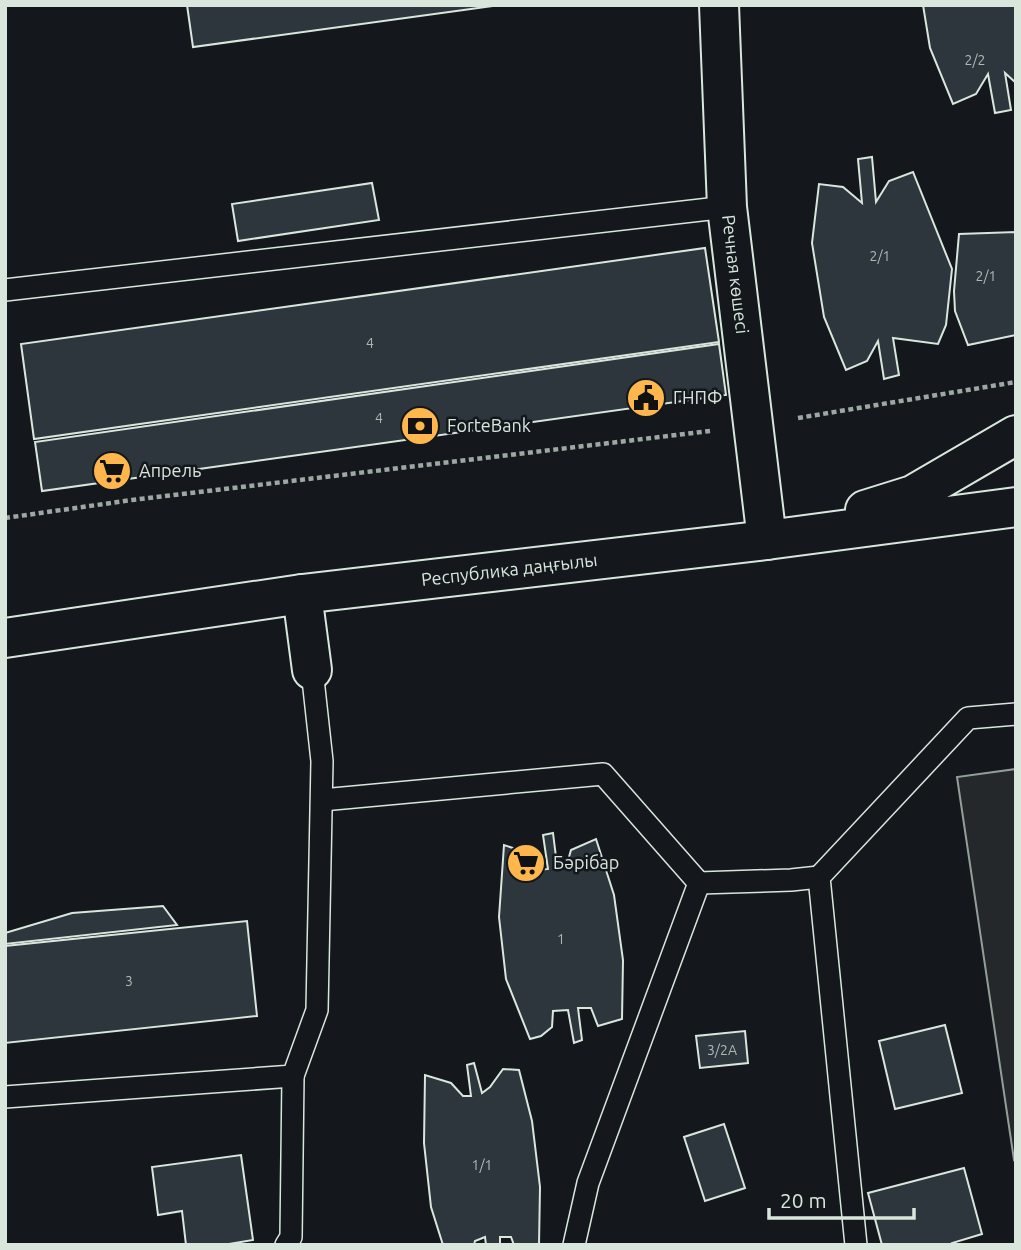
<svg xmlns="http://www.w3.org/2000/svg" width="1021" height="1250" font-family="Ubuntu,sans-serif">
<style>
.parking{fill:#24282b;stroke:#939e99;stroke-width:2}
.building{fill:#2c363c;stroke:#d8e6dc;stroke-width:2}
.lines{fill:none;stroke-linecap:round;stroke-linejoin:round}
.service-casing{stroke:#d8e6dc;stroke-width:24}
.minor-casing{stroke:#d8e6dc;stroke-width:42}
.primary-casing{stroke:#d8e6dc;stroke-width:42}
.path{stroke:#9da8a2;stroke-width:4.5;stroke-dasharray:5 3.5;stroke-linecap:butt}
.service{stroke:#14181c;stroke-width:21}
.minor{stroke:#14181c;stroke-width:38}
.primary{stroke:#14181c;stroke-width:38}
.labels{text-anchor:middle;stroke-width:5;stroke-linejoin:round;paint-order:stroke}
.number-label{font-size:14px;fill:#adbab4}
.street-label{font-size:18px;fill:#d8e6dc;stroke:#14181c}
.poi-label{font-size:18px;fill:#d8e6dc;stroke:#14181c;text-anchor:start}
</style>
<rect width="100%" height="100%" fill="#14181c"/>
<!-- parking -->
<path class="parking" d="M1016,769V1159L1014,1160L957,777Z"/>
<!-- building -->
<g class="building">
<path d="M187,5H500L193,47Z"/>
<path d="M923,5H1016V83L1005,73L1011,110L995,113L988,74L976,94L953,104L930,48Z"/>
<path d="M872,157L876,202L889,181L913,172L952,269L946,325L938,344L893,338L899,375L884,379L878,341L867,361L846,370L824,317L812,243L819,184L843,187L862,203L858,159Z"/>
<path d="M372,183L379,220L238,241L232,204Z"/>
<path d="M1016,232V335L968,345L955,311L954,291L959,234Z"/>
<path d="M705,248L719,342L34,439L21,344Z"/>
<path d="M719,344L726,395L42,491L35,442Z"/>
<path d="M553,833L557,865L567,864L571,850L596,839L614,895L623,960L622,1019L598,1026L591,1008H578L582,1040L574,1043L568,1010L553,1011L552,1027L541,1036L530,1039L506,979L499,917L504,845L528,853L540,870L548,869L543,835Z"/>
<path d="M163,906L177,925L5,944V933L72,913Z"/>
<path d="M247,921L257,1016L5,1043V946Z"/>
<path d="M945,1025L962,1093L895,1109L879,1041Z"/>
<path d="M745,1031L748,1063L700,1068L696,1036Z"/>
<path d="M474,1063L482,1093L490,1087L503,1069L519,1070L532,1121L540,1187L539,1245H514L511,1237H500V1245H486L485,1237L475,1241L474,1245H443L431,1207L424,1143L425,1075L451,1083L463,1096H471L467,1065Z"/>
<path d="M724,1124L745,1188L705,1201L684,1137Z"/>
<path d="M241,1155L253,1240L223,1245H186L182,1211L158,1215L152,1167Z"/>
<path d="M964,1168L982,1234L952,1243L953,1245H882L868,1193Z"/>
</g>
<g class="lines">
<defs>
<g id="service">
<path d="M5,290L727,207"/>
<path d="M322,800L603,774L699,883L791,880L819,877"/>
<path d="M5,1097L293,1076L317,1010L322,761L312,670"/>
<path d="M286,1245L291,1237L293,1076"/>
<path d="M574,1245L588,1183L699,883"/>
<path d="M856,1245L819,877L968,718L1016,714"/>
</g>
<g id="minor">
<path id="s1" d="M719,5L727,207L767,540"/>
<path d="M302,594L312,670"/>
</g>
<g id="primary">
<path d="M865,510L913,495L1016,435"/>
<path id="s2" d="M5,638L302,594L767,540L1016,507"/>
</g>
</defs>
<!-- service casing -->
<use href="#service" class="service-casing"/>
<!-- minor casing -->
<use href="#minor" class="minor-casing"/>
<!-- primary casing -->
<use href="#primary" class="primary-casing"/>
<!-- path -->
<g class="path">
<path d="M798,418L1016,382"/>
<path d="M5,518L132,500L710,431"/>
</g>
<!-- service -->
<use href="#service" class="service"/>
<!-- minor -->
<use href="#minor" class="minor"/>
<!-- primary -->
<use href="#primary" class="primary"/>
</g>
<!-- icons -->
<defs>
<symbol id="civic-disc" viewBox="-11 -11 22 22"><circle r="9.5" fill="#ffb74d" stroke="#14181c"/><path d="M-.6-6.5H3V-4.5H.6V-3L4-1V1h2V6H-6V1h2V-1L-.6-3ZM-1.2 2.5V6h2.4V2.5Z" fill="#111"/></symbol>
<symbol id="bank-disc" viewBox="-11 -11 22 22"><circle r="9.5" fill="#ffb74d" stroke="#14181c"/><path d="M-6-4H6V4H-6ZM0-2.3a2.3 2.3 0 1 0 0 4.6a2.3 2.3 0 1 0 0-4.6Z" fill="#111"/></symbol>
<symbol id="supermarket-disc" viewBox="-11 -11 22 22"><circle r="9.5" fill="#ffb74d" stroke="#14181c"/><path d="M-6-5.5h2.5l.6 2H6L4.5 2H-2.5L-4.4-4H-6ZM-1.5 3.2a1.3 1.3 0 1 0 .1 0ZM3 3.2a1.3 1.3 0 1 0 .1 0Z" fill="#111"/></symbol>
</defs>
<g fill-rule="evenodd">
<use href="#civic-disc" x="624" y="376" width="44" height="44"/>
<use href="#bank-disc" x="398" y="404" width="44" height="44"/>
<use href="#supermarket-disc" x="90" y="449" width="44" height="44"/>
<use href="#supermarket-disc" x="504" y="841" width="44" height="44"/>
</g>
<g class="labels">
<!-- number labels -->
<g class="number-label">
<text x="975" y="65">2/2</text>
<text x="880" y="261">2/1</text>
<text x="986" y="281">2/1</text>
<text x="370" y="348">4</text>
<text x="379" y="423">4</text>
<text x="561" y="944">1</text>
<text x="129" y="986">3</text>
<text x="722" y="1055">3/2А</text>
<text x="482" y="1170">1/1</text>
</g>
<!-- street labels -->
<g class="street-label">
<text dy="6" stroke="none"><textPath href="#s1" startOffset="270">Речная көшесі</textPath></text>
<text dy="6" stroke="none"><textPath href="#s2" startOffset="509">Республика даңғылы</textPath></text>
</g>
<!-- poi labels -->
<g class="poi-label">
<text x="673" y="404">ГНПФ</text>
<text x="447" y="432">ForteBank</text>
<text x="139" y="477">Апрель</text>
<text x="553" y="869">Бәрібар</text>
</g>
</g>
<!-- border -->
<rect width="1021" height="1250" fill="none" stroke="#d8e6dc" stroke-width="14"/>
<!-- scale -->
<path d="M769 1208v10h145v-10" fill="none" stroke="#d8e6dc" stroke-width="3.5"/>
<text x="780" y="1208" font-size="21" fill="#d8e6dc" stroke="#14181c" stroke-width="5" paint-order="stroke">20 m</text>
</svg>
